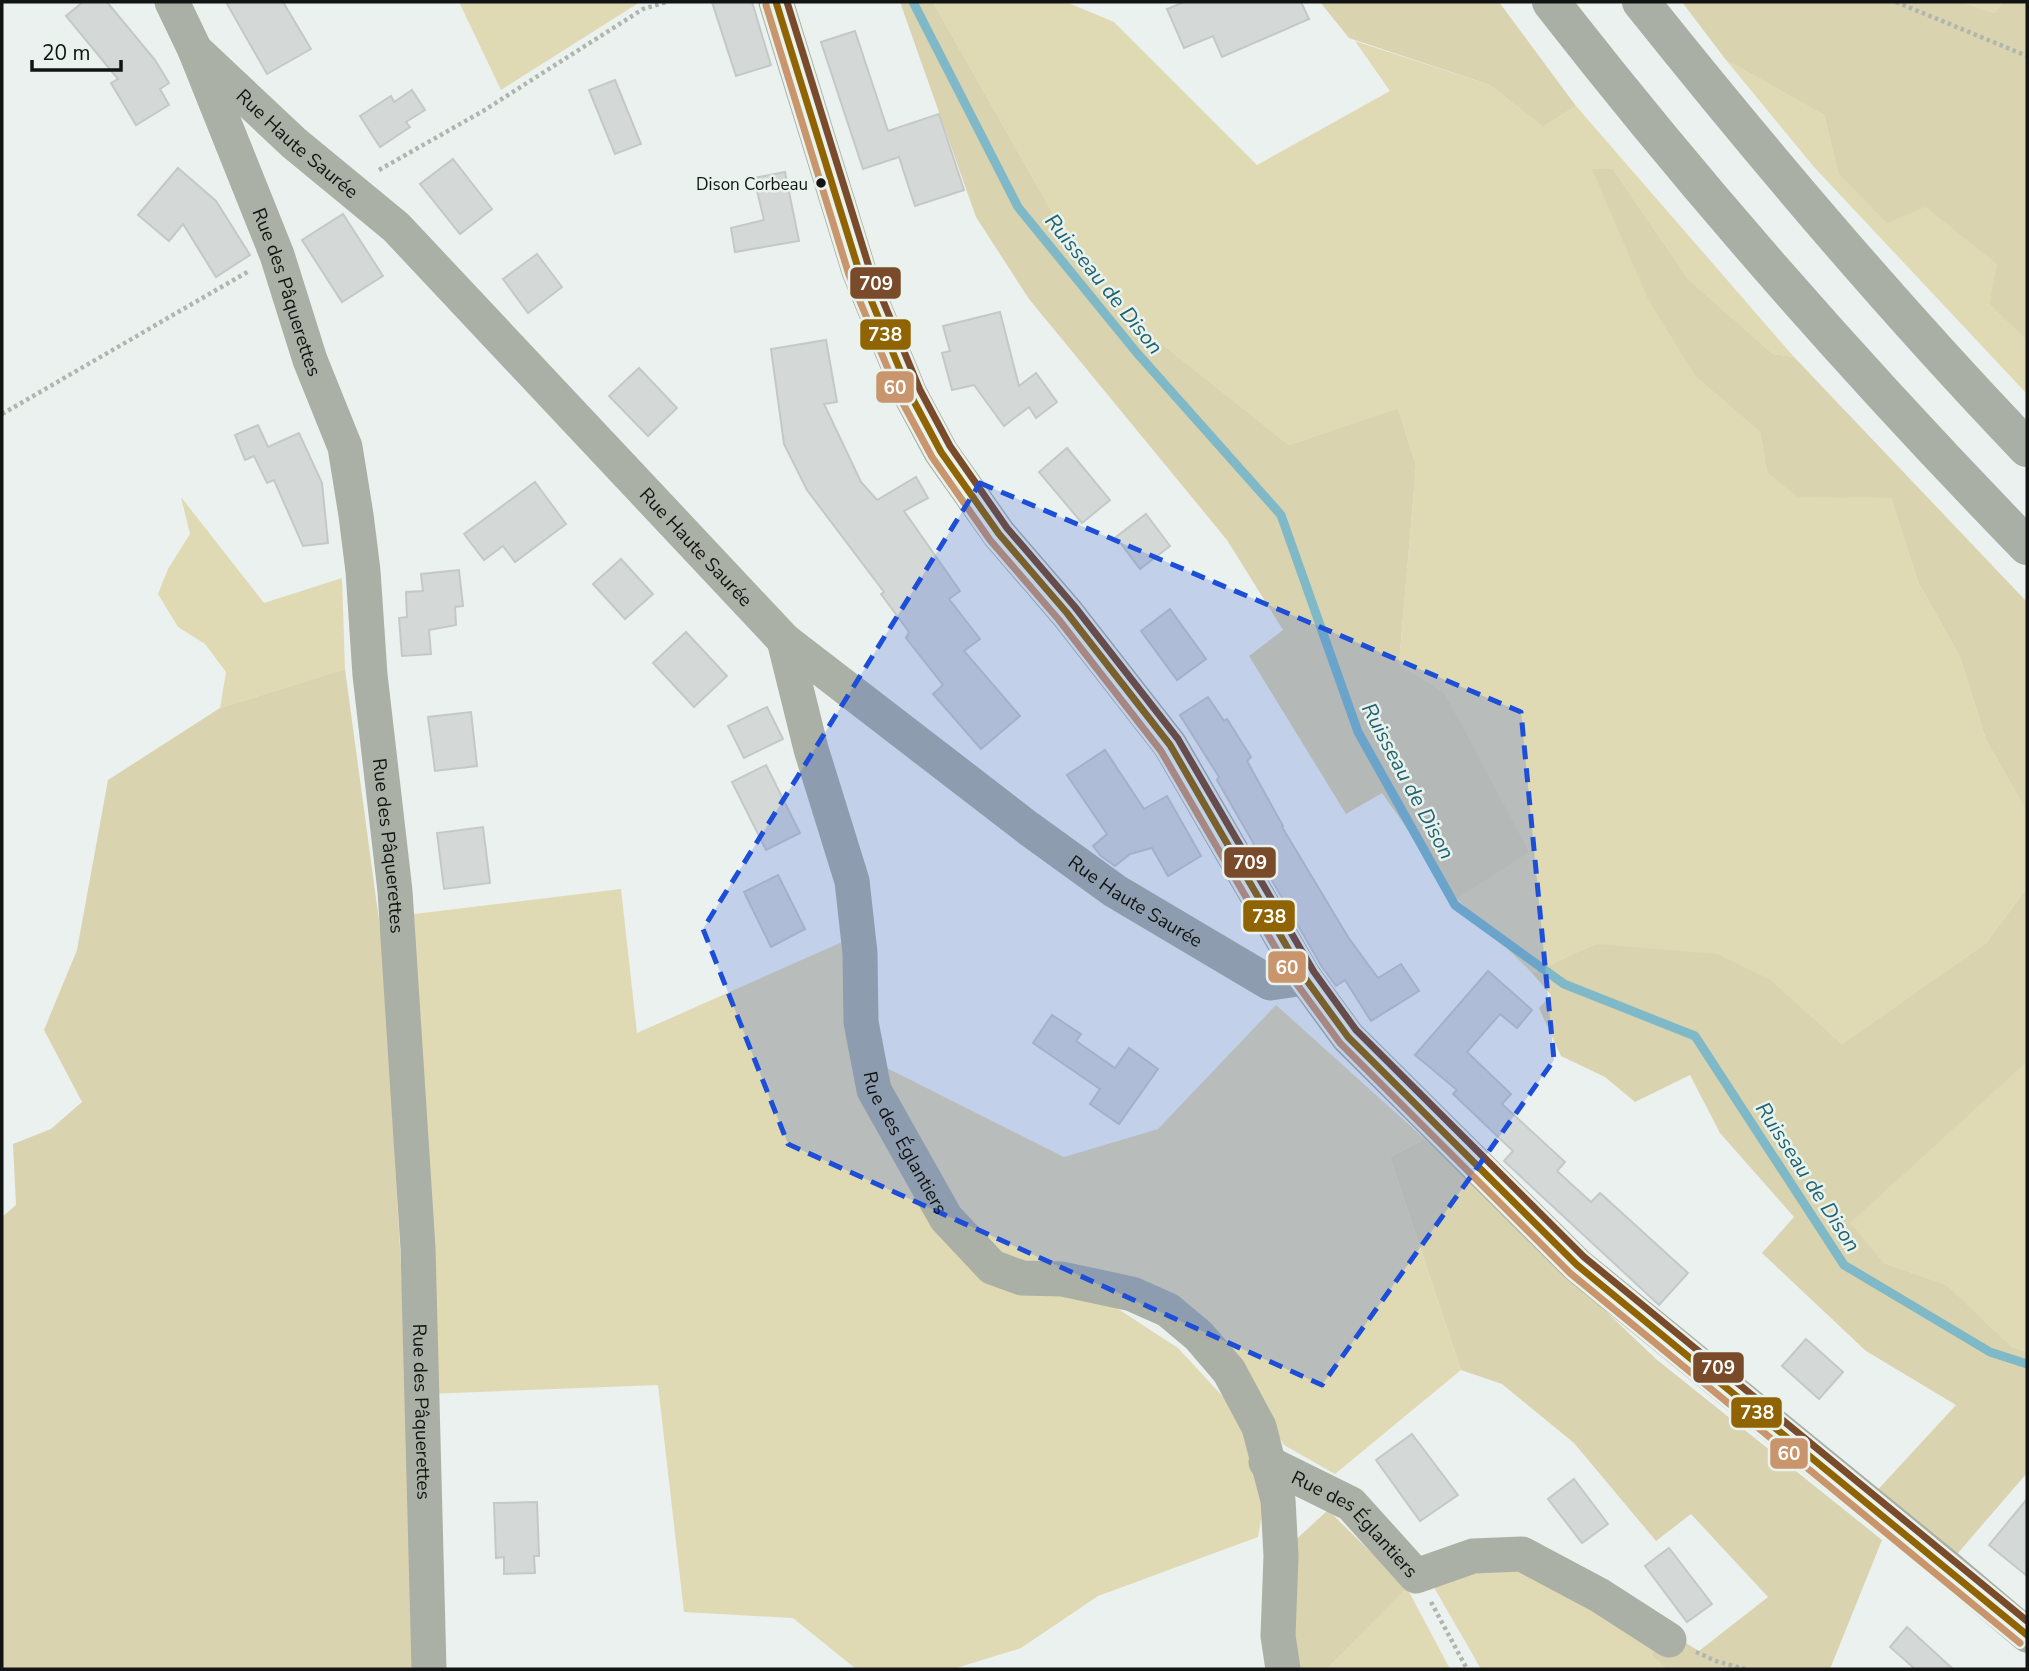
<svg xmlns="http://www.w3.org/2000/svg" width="2029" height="1671" font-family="'Nunito Sans',sans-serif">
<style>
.green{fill:#dfd9b4}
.forest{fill:#dad3af}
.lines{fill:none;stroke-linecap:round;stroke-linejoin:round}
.stream{stroke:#7fb9c8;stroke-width:9}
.building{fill:#d4d8d7;stroke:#c4c9c8;stroke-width:2}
.path{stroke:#b0b5ad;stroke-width:4.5;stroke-dasharray:3.5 3.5;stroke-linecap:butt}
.minor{stroke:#aab0a5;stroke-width:35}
.highway{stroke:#a9afa4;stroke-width:38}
.bus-1-casing{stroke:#e9f3ed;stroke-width:12}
.bus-2-casing{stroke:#e9f3ed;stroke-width:12}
.bus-3-casing{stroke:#e9f3ed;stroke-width:12}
.bus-1{stroke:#916403;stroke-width:7}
.bus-2{stroke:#c9956d;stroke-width:7}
.bus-3{stroke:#7a4b2a;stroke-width:7}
.marked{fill:#1d4ed8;fill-opacity:0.2;stroke:#1d4ed8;stroke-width:5;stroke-dasharray:14 9;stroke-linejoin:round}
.bus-dot{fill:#111412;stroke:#e9f3ed;stroke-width:2.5}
.labels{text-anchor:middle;stroke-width:5;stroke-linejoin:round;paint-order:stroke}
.bus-label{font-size:17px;fill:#111412;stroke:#e9f3ed;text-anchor:end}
.street-label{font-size:19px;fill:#111412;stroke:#e9f3ed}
.water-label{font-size:21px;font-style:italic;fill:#216172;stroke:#e9f3ed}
.line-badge{stroke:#e9f3ed;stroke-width:2.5}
.badge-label{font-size:19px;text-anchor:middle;font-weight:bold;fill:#fff}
</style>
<rect width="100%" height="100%" fill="#ebf1ee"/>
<!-- green -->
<g class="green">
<path d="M459,2H640L501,90Z"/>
<path d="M933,2H1066L1114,22L1257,165L1390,91L1355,41L1490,85L1543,127L1576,106L1794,357L1773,354L1688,279L1613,169L1696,377L1760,432L1767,473L1798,496L1891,498L1918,582L1960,657L1986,740L2027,812V888L1986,943L1842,1044L1771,980L1595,944L1532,973L1457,899L1528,852L1445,693L1399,664L1416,466L1398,408L1289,445L1098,293Z"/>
<path d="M1961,2H2003L1994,13Z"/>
<path d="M1726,60L1824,115L1838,173L1925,207L1998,264L1989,304L2027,341V394L1814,167Z"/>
<path d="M181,497L264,603L342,578L345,669L220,708L226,672L205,644L178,627L158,594L168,569L190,534Z"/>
<path d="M621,889L637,1033L849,939L914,1187L968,1267L1023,1287L1112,1305L1178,1348L1238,1413L1265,1497L1258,1537L1098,1596L1021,1648L953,1669H856L793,1618L684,1612L658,1385L427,1394L414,914Z"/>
<path d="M1276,1005L1425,1139L1390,1157L1461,1370L1335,1474L1284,1445L1246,1385L1203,1331L1005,1266L958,1223L871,1060L1064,1157L1158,1129Z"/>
<path d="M2027,1062V1352L2012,1347L1947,1285L1884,1263L1849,1223Z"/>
<path d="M1495,1561L1562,1581L1656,1648L1651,1655L1667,1669H1481L1432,1584Z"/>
<path d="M1407,1588L1450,1669H1327Z"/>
</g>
<!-- forest -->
<g class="forest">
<path d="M900,2H933L1098,293L1289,445L1398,408L1416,466L1399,664L1445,693L1529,852L1457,899L1382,793L1346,814L1249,656L1283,630L1227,540L1029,299L976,217Z"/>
<path d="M1320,2H1499L1576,106L1543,127L1490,85L1349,38Z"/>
<path d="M1682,2H1961L1994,13L2003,2H2027V341L1989,304L1997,264L1925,207L1887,223L1838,173L1824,115L1726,60Z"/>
<path d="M1592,169H1613L1688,279L1773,354L1794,357L2027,602V812L1986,740L1960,657L1918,582L1891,498L1798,497L1767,473L1760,432L1696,377L1648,299Z"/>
<path d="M345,669L383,950L424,1669H2V1217L16,1205L13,1144L51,1129L82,1102L44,1030L77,950L108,780L220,708Z"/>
<path d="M2027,888V1062L1850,1223L1884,1263L1947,1285L2012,1347L2027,1352V1473L1952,1560L1873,1495L1956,1405L1866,1351L1762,1253L1794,1217L1720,1133L1690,1075L1635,1102L1605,1077L1561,1056L1539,1008L1551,995L1532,973L1595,944L1717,954L1771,980L1842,1044L1986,943Z"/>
<path d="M1425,1139L1656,1359L1882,1540L1830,1669H1667L1651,1655L1668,1632L1699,1651L1768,1597L1691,1514L1656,1541L1574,1443L1502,1384L1461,1370L1390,1157Z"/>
<path d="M1328,1510L1407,1588L1327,1669H1297L1289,1546Z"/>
</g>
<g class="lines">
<!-- stream -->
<path class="stream" d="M913,2L1018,207L1137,353L1281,515L1358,732L1455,905L1564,984L1695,1036L1844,1265L1990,1352L2027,1364"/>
</g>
<!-- building -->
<g class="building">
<path d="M83,2H107L155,60L169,83L160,89L169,105L136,125L111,83L118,79L66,16Z"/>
<path d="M226,2H283L311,49L267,74Z"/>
<path d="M712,2H752L771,65L736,76Z"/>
<path d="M1184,2H1301L1309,19L1222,57L1213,36L1184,48L1167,9Z"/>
<path d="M855,31L888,131L939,114L964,190L915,206L899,157L863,169L821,42Z"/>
<path d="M615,80L641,144L615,154L589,90Z"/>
<path d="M412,90L425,110L406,122L410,127L380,147L360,116L391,96L394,102Z"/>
<path d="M453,159L492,209L460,234L420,184Z"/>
<path d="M178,168L216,201L250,255L216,277L183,224L169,241L138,215Z"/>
<path d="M785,172L799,241L735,252L731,228L764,220L754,178Z"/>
<path d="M343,214L383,276L342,302L302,240Z"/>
<path d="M537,254L562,287L528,313L503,279Z"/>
<path d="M1000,312L1019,386L1036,373L1057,402L1036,418L1029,407L1004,426L974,385L952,390L942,353L950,351L943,326Z"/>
<path d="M826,340L837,402L824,404L861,482L877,500L916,477L928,498L904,511L960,591L949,599L980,639L964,651L1020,716L981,749L933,694L943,685L906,638L909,632L881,594L884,592L807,490L784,444L771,349Z"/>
<path d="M639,368L677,408L648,436L609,396Z"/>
<path d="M258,425L268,447L299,433L322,483L328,543L303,546L274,480L267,483L254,456L245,460L235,435Z"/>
<path d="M1067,448L1110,500L1082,523L1039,472Z"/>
<path d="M535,482L566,524L515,562L503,546L484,560L464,534Z"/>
<path d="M1146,514L1170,546L1140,569L1116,537Z"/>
<path d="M621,559L653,594L625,619L593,584Z"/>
<path d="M459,570L463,606L455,607L456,625L429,630L431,654L402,656L399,618L407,617L406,592L423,591L421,574Z"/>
<path d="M1170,609L1206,659L1177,680L1141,631Z"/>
<path d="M686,632L727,676L694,707L653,663Z"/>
<path d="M1208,697L1224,721L1227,719L1251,757L1247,761L1283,826L1282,827L1348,937L1378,978L1401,964L1419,991L1371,1021L1345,980L1336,986L1322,967L1252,846L1254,844L1217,780L1219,777L1180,715Z"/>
<path d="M767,707L783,739L744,758L728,726Z"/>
<path d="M471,712L477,766L435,771L428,717Z"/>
<path d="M1105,750L1144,809L1167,796L1201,856L1168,876L1152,848L1130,854L1115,866L1101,856L1093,846L1107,834L1067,775Z"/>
<path d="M766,765L800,833L766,850L732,782Z"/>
<path d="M483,827L490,883L444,889L437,833Z"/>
<path d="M778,875L805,929L771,947L744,892Z"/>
<path d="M1488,971L1532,1010L1517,1028L1500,1014L1467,1052L1511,1094L1502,1104L1565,1162L1557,1171L1591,1202L1600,1193L1688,1273L1659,1305L1504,1161L1513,1151L1453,1094L1457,1090L1415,1055Z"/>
<path d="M1052,1015L1081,1034L1076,1041L1115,1068L1129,1048L1158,1069L1119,1124L1090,1104L1100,1089L1033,1043Z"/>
<path d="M1806,1339L1843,1372L1819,1399L1782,1366Z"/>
<path d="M1412,1434L1458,1495L1420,1521L1376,1460Z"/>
<path d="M1574,1479L1608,1524L1582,1543L1548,1499Z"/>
<path d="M2027,1499V1576L1989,1545Z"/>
<path d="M537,1502L539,1556H534L535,1573L504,1574V1557L496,1558L494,1503Z"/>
<path d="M1669,1548L1712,1604L1687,1622L1645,1566Z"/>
<path d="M1907,1627L1953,1669H1915L1890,1647Z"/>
</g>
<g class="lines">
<!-- path -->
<g class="path">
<path d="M1896,2L2027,56"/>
<path d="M379,170L483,111L643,9L666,2"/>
<path d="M2,414L249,271"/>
<path d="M1431,1602L1467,1669"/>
<path d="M1696,1652L1716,1661L1745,1669"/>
</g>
<!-- minor -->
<g class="minor">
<path id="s1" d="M172,2L195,50L294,143L396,227L784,640L1028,828L1115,891L1270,983L1305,978"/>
<path d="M776,2L859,271L910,394L941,452L999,534L1067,613L1170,745L1305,978L1348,1037L1577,1265L1947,1567L2027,1635"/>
<path id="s2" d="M195,50L277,255L310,360L345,447L356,515L363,571L370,675L395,891L418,1248L429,1669"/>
<path id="s3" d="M784,640L811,749L852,881L860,953L861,1022L874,1090L946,1218L992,1267L1022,1278L1062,1279L1132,1294L1168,1310L1199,1336L1229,1371L1259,1427L1278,1500L1281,1556L1278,1636L1283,1669"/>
<path id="s4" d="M1266,1462L1351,1504L1416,1576L1473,1556L1522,1554L1599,1595L1669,1640"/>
</g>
<!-- highway -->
<g class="highway">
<path d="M1551,2C1699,192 1859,373 2027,546"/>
<path d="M1641,2C1764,156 1891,306 2027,448"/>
</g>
<defs>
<path id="bus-1" d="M776,2L859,271L910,394L941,452L999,534L1067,613L1170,745L1305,978L1348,1037L1577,1265L2027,1635"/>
<path id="bus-2" d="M766,5L849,275L900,398L932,457L990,540L1059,620L1161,751L1296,983L1340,1043L1570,1273L2020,1643"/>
<path id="bus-3" d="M787,2L869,267L920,390L950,446L1007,528L1075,607L1178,739L1314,972L1356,1030L1584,1257L2027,1621"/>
</defs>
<!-- bus-1 casing -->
<use href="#bus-1" class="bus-1-casing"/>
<!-- bus-2 casing -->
<use href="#bus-2" class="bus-2-casing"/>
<!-- bus-3 casing -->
<use href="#bus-3" class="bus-3-casing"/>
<!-- bus-1 -->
<use href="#bus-1" class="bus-1"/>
<!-- bus-2 -->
<use href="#bus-2" class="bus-2"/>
<!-- bus-3 -->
<use href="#bus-3" class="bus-3"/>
</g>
<!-- marked area -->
<path class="marked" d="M980,483L1521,712L1554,1060L1322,1385L788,1144L703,929Z"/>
<!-- markers -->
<circle class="bus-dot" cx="821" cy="183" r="6"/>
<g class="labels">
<!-- bus labels -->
<g class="bus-label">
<text x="808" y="190">Dison Corbeau</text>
</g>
<!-- street labels -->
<g class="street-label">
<text dy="7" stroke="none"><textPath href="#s1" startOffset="192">Rue Haute Saurée</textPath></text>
<text dy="7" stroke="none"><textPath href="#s2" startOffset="259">Rue des Pâquerettes</textPath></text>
<text dy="7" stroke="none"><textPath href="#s1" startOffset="760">Rue Haute Saurée</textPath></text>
<text dy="7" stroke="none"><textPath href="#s2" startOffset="826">Rue des Pâquerettes</textPath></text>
<text dy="7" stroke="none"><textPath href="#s1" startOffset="1326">Rue Haute Saurée</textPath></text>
<text dy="7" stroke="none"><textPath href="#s3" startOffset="522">Rue des Églantiers</textPath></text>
<text dy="7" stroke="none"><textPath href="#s2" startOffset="1393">Rue des Pâquerettes</textPath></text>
<text dy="7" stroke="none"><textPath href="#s4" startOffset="110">Rue des Églantiers</textPath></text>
</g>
<!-- water labels -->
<g class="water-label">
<text transform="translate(1104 284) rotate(51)" y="7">Ruisseau de Dison</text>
<text transform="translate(1408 781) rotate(62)" y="7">Ruisseau de Dison</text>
<text transform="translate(1808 1177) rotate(57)" y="7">Ruisseau de Dison</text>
</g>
</g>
<g class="line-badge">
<rect x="849" y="266" width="53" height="34" rx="7" fill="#7a4b2a"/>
<rect x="859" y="318" width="53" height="33" rx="7" fill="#916403"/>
<rect x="875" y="370" width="40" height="34" rx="7" fill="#c9956d"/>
<rect x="1223" y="846" width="54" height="33" rx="7" fill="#7a4b2a"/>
<rect x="1242" y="899" width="54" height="34" rx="7" fill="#916403"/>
<rect x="1267" y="950" width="40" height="34" rx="7" fill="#c9956d"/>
<rect x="1692" y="1351" width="53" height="33" rx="7" fill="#7a4b2a"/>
<rect x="1730" y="1396" width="53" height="33" rx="7" fill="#916403"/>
<rect x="1769" y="1437" width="40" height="33" rx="7" fill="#c9956d"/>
</g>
<g class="badge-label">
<text x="876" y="290">709</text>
<text x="885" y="341">738</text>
<text x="895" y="394">60</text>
<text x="1250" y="869">709</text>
<text x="1269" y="923">738</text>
<text x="1287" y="974">60</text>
<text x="1718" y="1374">709</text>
<text x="1757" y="1419">738</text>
<text x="1789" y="1460">60</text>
</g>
<!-- border -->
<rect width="2029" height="1671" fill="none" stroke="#111412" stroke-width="7"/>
<!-- scale -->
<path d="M32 60v10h89v-10" fill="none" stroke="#111412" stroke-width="3.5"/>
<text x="42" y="60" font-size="21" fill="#111412" stroke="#e9f3ed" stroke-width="5" paint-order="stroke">20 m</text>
</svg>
